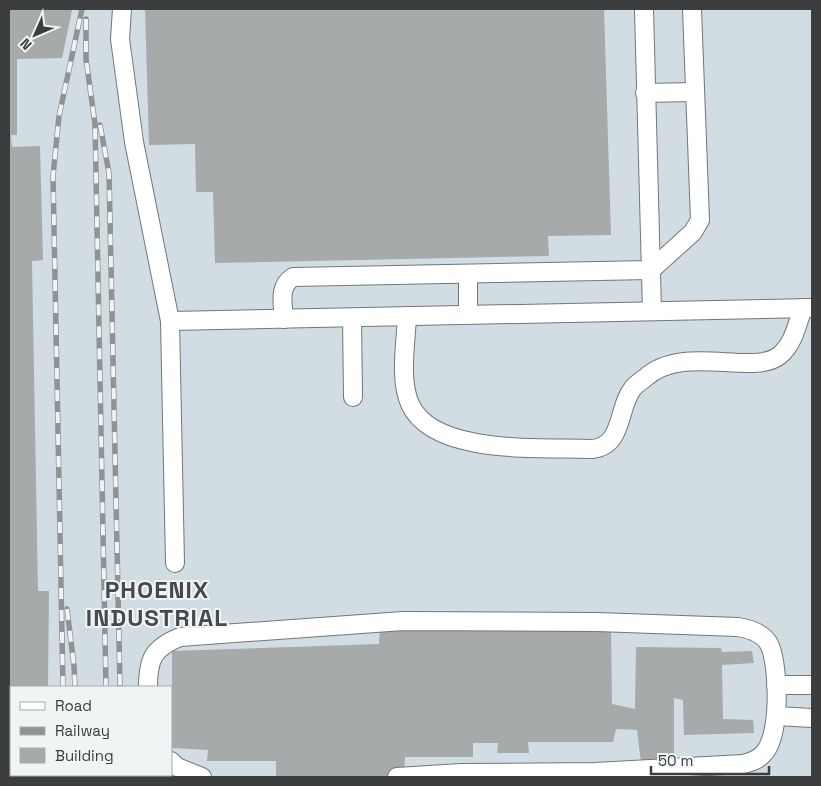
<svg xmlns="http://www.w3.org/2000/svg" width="821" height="786" font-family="'Space Grotesk',sans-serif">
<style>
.built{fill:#d2dde3;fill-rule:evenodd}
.building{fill:#a6aaaa}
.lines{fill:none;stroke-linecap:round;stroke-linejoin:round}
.minor-casing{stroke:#737678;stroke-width:20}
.minor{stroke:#fff;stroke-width:18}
.rail-casing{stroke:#909394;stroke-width:5.5}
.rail{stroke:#f0f4f5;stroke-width:4;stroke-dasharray:11;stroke-linecap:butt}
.labels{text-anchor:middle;stroke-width:4;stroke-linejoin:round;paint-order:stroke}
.district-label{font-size:24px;font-weight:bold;letter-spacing:1px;fill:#474a4c;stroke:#f0f4f5}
</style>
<rect width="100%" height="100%" fill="#e3e6e8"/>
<!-- built -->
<path class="built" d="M9,9H812V777H9ZM11,687H171V775H11Z"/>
<!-- building -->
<g class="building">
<path d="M9,9L72,10L62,58L17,59V135H11L12,147L40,146L43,260L32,261L38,591H49L48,687H11V775H48V777H9Z"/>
<path d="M145,9H604L611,235L548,236L549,256L215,263L213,192H196L195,144L149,145Z"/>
<path d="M611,623L612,704L635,709L636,647L721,648L722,652L752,651L754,663L722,665L723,719L753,720L754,733L684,735L683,700L674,698V762L641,763L637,730L616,729L613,742H528L529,753H497L498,743H473V757H405L404,776L276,777V761H207L208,750L172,748V651L379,644L380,628Z"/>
</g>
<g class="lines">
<defs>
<g id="minor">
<path d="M122,9L120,39L134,142L170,321L175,563"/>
<path d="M644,9L652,311"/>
<path d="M645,93L694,92"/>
<path d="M468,315V275"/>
<path d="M407,316C406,343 399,379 410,404C433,456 543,447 592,449C624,446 617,408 633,388C636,384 641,381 645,378C683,343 754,377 780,355C794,343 797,324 803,308"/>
<path d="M352,318L353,397"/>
<path d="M284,319C283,303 278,287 293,277L651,270L693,232L700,220L692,9"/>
<path d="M170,321L812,308"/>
<path d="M776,685H812"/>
<path d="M148,687C148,659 153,648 180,637L403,621L597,622L738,627C750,629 765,634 770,646C779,668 781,737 763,754C758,760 751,762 743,764L595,772L461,773L397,777"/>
<path d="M777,716L812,718"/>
<path d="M171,761L177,767L202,777"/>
</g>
</defs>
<!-- minor casing -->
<use href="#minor" class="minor-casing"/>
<!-- minor -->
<use href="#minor" class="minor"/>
<defs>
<g id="rail">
<path d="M86,19V59L95,124L106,687"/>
<path d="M100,125L109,173L120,687"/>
<path d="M67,609L74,666L75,687"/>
<path d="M63,687L53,176L59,116L82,9"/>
<path d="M64,775V777"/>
<path d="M76,775V777"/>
<path d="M108,775V777"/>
<path d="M121,775V777"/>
<path d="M55,777L56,775"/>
</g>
</defs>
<!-- rail casing -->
<use href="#rail" class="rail-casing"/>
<!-- rail -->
<use href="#rail" class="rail"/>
</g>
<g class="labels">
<!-- district labels -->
<g class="district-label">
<text x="157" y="598">PHOENIX<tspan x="157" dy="28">INDUSTRIAL</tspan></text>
</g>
</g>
<!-- border -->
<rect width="821" height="786" fill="none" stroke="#3b3d3e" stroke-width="20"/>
<!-- legend -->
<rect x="10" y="686" width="162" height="90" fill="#f0f4f5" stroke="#a8abac"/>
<rect x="20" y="702" width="25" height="8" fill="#ffffff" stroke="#a8abac"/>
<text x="55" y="711" font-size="15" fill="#3b3d3e">Road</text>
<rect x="20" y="727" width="25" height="8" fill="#909394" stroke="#a8abac"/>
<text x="55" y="736" font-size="15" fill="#3b3d3e">Railway</text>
<rect x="20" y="748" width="25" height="15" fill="#a6aaaa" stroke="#a8abac"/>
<text x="55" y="761" font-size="15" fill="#3b3d3e">Building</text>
<!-- north arrow -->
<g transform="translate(35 35) rotate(225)" stroke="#f0f4f5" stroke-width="4" paint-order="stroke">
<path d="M0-4L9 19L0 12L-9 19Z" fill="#3b3d3e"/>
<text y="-8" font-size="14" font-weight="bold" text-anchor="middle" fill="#3b3d3e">N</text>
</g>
<!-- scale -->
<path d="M651 766v8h118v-8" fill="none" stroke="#3b3d3e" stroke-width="2.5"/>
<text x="658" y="766" font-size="15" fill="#3b3d3e" stroke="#f0f4f5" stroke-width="4" paint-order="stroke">50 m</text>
</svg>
